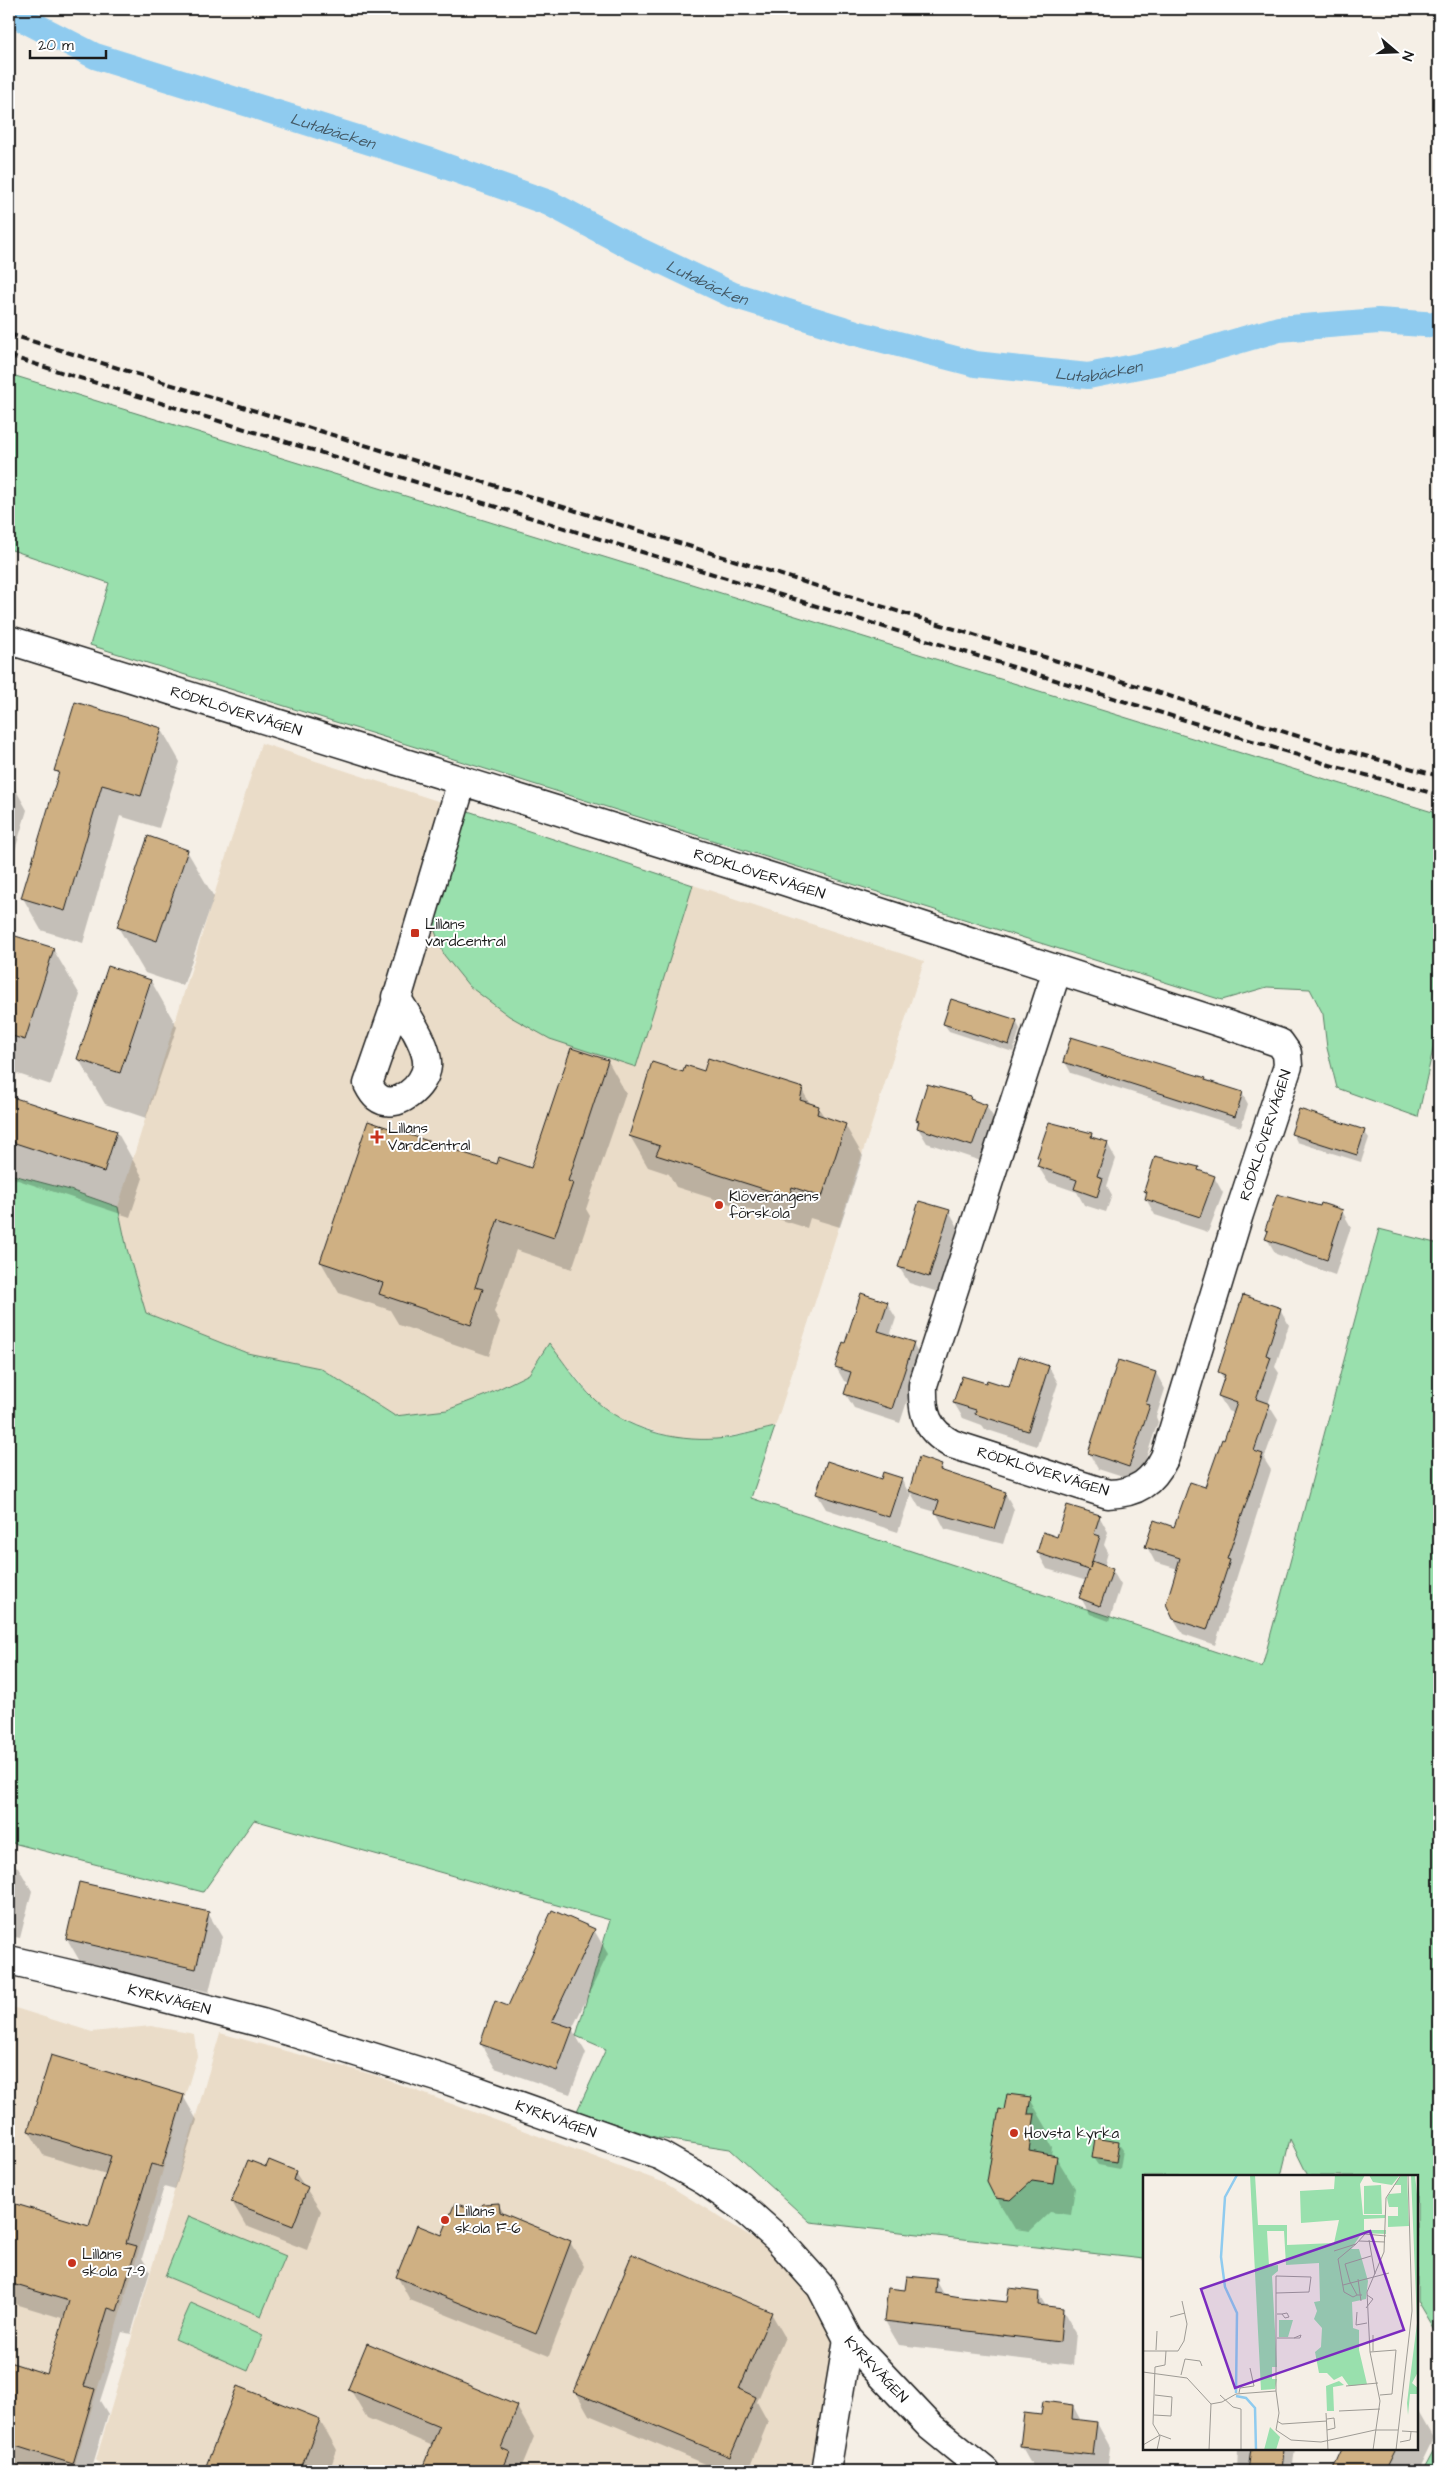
<svg xmlns="http://www.w3.org/2000/svg" width="1448" height="2480" font-family="'Architects Daughter',sans-serif">
<style>
.built{fill:#eadcc8}
.green{fill:#99e0ad;stroke:#5a7e64}
.shadow{fill:#0003}
.lines{fill:none;stroke-linecap:round;stroke-linejoin:round}
.canal{stroke:#8fcbef;stroke-width:26}
.building{fill:#cfb083;stroke:#1c1c1c}
.minor-casing{stroke:#1c1c1c;stroke-width:31}
.minor{stroke:#fff;stroke-width:28}
.rail{stroke:#1c1c1c;stroke-width:4;stroke-dasharray:8 4;stroke-linecap:butt}
.poi-dot{fill:#c8321e;stroke:#fff;stroke-width:2}
.labels{text-anchor:middle;stroke-width:4;stroke-linejoin:round;paint-order:stroke}
.street-label{font-size:15px;fill:#1c1c1c;stroke:#fff}
.poi-label{font-size:15px;fill:#1c1c1c;stroke:#fff;text-anchor:start}
.water-label{font-size:16px;font-style:italic;fill:#445966;stroke:#fff}
.inset-river{fill:none;stroke:#8fcbef;stroke-width:2.5}
.inset-road{fill:none;stroke:#9e9b95;stroke-width:1}
.view{fill:#7b2cbf;fill-opacity:0.15;stroke:#7b2cbf;stroke-width:2.5}
.inset-edge{fill:none;stroke:#1c1c1c;stroke-width:2.5}
</style>
<rect width="100%" height="100%" fill="#f5efe6"/>
<filter id="ink" filterUnits="userSpaceOnUse"><feTurbulence type="fractalNoise" baseFrequency=".02" numOctaves="2"/><feDisplacementMap in="SourceGraphic" scale="10" xChannelSelector="R" yChannelSelector="G"/><feConvolveMatrix kernelMatrix="1 2 1 2 8 2 1 2 1" color-interpolation-filters="sRGB"/></filter>
<g filter="url(#ink)">
<!-- built -->
<g class="built">
<path d="M261,743L924,961L775,1427L717,1439H680L638,1426L616,1416L594,1399L549,1344L529,1374L486,1395L447,1410L395,1416L320,1368L247,1353L146,1313L127,1249L118,1207Z"/>
<path d="M9,2006L92,2032L151,2026L194,2034L197,2056L73,2471H9Z"/>
<path d="M220,2033L374,2075L665,2183L782,2256L841,2343L820,2471H107L96,2460Z"/>
</g>
<!-- green -->
<g class="green">
<path d="M9,374L1439,814V1022L1418,1117L1337,1088L1327,1048L1323,1014L1310,989L1267,987L1222,1000L90,645L109,583L9,549Z"/>
<path d="M468,811L693,885L636,1067L550,1039L509,1016L469,986L444,955L433,926Z"/>
<path d="M9,1174L70,1190L118,1207L127,1249L146,1313L247,1353L320,1368L395,1416L447,1410L486,1395L529,1374L549,1343C564,1362 578,1384 595,1400C626,1429 674,1442 716,1439C735,1438 756,1431 775,1427L751,1498L1262,1667L1379,1229L1439,1244V2338L1417,2301V2176H1308L1290,2139L1281,2176H1144V2259L810,2222L730,2149L658,2138L577,2111L606,2049L576,2036L610,1920L254,1820L203,1892L9,1842Z"/>
<path d="M189,2216L286,2256L261,2316L165,2276Z"/>
<path d="M191,2303L263,2335L248,2371L175,2339Z"/>
<path d="M1439,2439V2471H1422Z"/>
</g>
<!-- shadow -->
<g class="shadow">
<path d="M76,704L162,730L180,762L159,828L120,816L83,943L41,930L23,898L59,776L56,770Z"/>
<path d="M9,778L27,810L13,857L9,856Z"/>
<path d="M187,851L214,897L183,986L145,973L118,927Z"/>
<path d="M11,936L53,949L80,995L51,1085L9,1071V944Z"/>
<path d="M109,967L151,981L177,1027L146,1118L105,1104L78,1058Z"/>
<path d="M1016,1021L1020,1029L1013,1052L949,1031L944,1024Z"/>
<path d="M608,1061L626,1093L586,1209L590,1216L572,1269L516,1250L494,1312L500,1322L489,1356L399,1325L390,1310L339,1293L321,1262L498,1166L532,1170Z"/>
<path d="M1065,1062L1205,1079L1242,1093L1248,1104L1241,1127L1071,1073Z"/>
<path d="M705,1073L802,1090L811,1105L818,1107L825,1118L845,1125L863,1156L840,1227L810,1218L807,1228L676,1187L669,1174L648,1167L630,1136L684,1074Z"/>
<path d="M9,1097L117,1132L143,1178L130,1217L15,1179L9,1169Z"/>
<path d="M970,1097L973,1101L986,1106L996,1121L981,1161L927,1143L918,1128L917,1120Z"/>
<path d="M1364,1131L1369,1138L1361,1162L1297,1142L1293,1134Z"/>
<path d="M1091,1134L1094,1139L1107,1143L1116,1159L1107,1186L1112,1195L1106,1212L1084,1205L1077,1192L1048,1182L1038,1166L1040,1161L1038,1157Z"/>
<path d="M1198,1168L1201,1173L1214,1177L1223,1193L1208,1232L1155,1215L1146,1199L1145,1191Z"/>
<path d="M1321,1207L1342,1211L1351,1227L1335,1275L1276,1254L1267,1239L1268,1233L1266,1230Z"/>
<path d="M949,1211L958,1227L938,1292L909,1283L899,1267Z"/>
<path d="M887,1303L896,1318L890,1336L913,1343L921,1358L900,1423L854,1408L845,1393L849,1383L844,1381L836,1367L846,1344Z"/>
<path d="M1280,1309L1289,1325L1275,1367L1279,1373L1268,1404L1278,1420L1264,1459L1271,1470L1215,1645L1183,1634L1174,1619L1178,1569L1155,1562L1147,1547L1175,1528L1206,1489L1235,1414L1228,1411L1219,1396L1224,1380L1220,1372Z"/>
<path d="M1119,1362L1156,1373L1165,1389L1156,1417L1158,1422L1138,1482L1098,1469L1089,1453Z"/>
<path d="M1049,1367L1058,1383L1037,1446L985,1429L982,1425L963,1418L954,1403L986,1385L1010,1388Z"/>
<path d="M920,1459L941,1466L945,1473L1005,1493L1014,1509L1003,1544L945,1529L936,1512L919,1507L911,1493L898,1532L826,1509L817,1494L882,1480L901,1479L909,1493Z"/>
<path d="M1099,1516L1108,1532L1104,1545L1108,1552L1104,1567L1112,1570L1121,1585L1109,1621L1090,1614L1081,1598L1087,1581L1047,1569L1038,1553L1058,1539Z"/>
<path d="M9,1864L18,1867L32,1891L20,1938L10,1936L9,1938Z"/>
<path d="M208,1913L222,1937L209,1992L81,1963L67,1939Z"/>
<path d="M594,1930L608,1954L572,2029L586,2053L570,2094L495,2068L481,2044L509,2007Z"/>
<path d="M183,2096L197,2120L175,2190L164,2187L142,2258L150,2271L131,2334L122,2332L100,2401L108,2414L91,2471H35L9,2463V2364L48,2376L65,2319L9,2302V2203L90,2228L106,2174L43,2155L29,2131Z"/>
<path d="M1030,2099L1048,2130L1047,2138L1052,2147L1051,2156L1056,2157L1075,2188L1071,2215L1050,2212L1030,2231L1015,2229L996,2197L1005,2111Z"/>
<path d="M1118,2143L1123,2150L1120,2169L1098,2165L1093,2158Z"/>
<path d="M267,2169L295,2172L321,2211L307,2250L246,2226L232,2202Z"/>
<path d="M498,2204L505,2215L570,2242L584,2266L549,2356L410,2300L397,2276L443,2236L477,2213Z"/>
<path d="M936,2280L945,2296L1008,2303L1038,2293L1047,2308L1062,2309L1076,2333L1073,2365L899,2345L885,2321Z"/>
<path d="M771,2313L785,2337L757,2402L768,2422L748,2471H722L589,2415L576,2392Z"/>
<path d="M238,2388L320,2420L337,2450L329,2471H205Z"/>
<path d="M350,2389L517,2407L534,2437L520,2471H422L433,2446L367,2418Z"/>
<path d="M1073,2406L1081,2421L1097,2423L1110,2447L1107,2471L1035,2470L1022,2447Z"/>
<path d="M1417,2410L1433,2438L1417,2471H1333L1344,2449H1417Z"/>
<path d="M1238,2449H1295L1292,2471H1237Z"/>
<path d="M1154,2468L1183,2471H1154Z"/>
</g>
<g class="lines">
<!-- canal -->
<path class="canal" id="s1" d="M9,12L95,56L431,161L549,203L632,247L733,295L856,333L975,364L1088,376L1179,358L1279,329L1378,321L1439,325"/>
</g>
<!-- building -->
<g class="building">
<path d="M75,702L162,728L141,796L102,785L65,911L21,898L59,772L54,771Z"/>
<path d="M148,836L188,850L157,941L117,927Z"/>
<path d="M9,934L54,948L25,1040L9,1035Z"/>
<path d="M108,966L151,980L120,1073L77,1059Z"/>
<path d="M951,999L1017,1020L1009,1045L943,1024Z"/>
<path d="M1071,1037L1206,1078L1205,1080L1243,1092L1235,1117L1063,1062Z"/>
<path d="M571,1048L608,1060L568,1181L573,1183L554,1238L498,1219L475,1287L483,1289L471,1325L379,1294L383,1283L320,1262L368,1121L497,1164L499,1157L531,1168Z"/>
<path d="M708,1058L803,1088L800,1100L819,1106L817,1114L846,1124L822,1197L792,1187L789,1197L656,1155L660,1146L629,1136L652,1062L683,1072L685,1065L704,1071Z"/>
<path d="M927,1084L971,1096L970,1099L987,1105L972,1146L917,1128L919,1121L916,1120Z"/>
<path d="M9,1096L117,1131L104,1172L9,1141Z"/>
<path d="M1299,1109L1365,1130L1357,1155L1291,1134Z"/>
<path d="M1049,1122L1092,1133L1091,1137L1108,1142L1097,1176L1103,1178L1097,1197L1074,1189L1077,1180L1037,1166L1040,1158L1037,1157Z"/>
<path d="M1155,1156L1199,1167L1198,1170L1215,1176L1200,1217L1145,1199L1147,1192L1144,1191Z"/>
<path d="M1277,1194L1320,1206L1321,1203L1343,1210L1327,1260L1265,1239L1268,1231L1265,1230Z"/>
<path d="M919,1201L950,1210L929,1277L898,1267Z"/>
<path d="M861,1293L888,1302L878,1331L914,1342L892,1409L844,1394L851,1372L835,1367L843,1342L845,1343Z"/>
<path d="M1243,1295L1281,1308L1266,1355L1271,1357L1256,1399L1270,1404L1254,1451L1263,1454L1227,1559L1230,1560L1207,1630L1173,1619L1166,1604L1180,1558L1145,1547L1154,1520L1174,1527L1190,1482L1205,1487L1222,1439L1224,1440L1237,1403L1218,1396L1225,1375L1218,1372Z"/>
<path d="M1019,1356L1049,1366L1028,1431L975,1414L976,1410L953,1403L962,1376L986,1383L987,1380L1009,1387Z"/>
<path d="M1118,1360L1156,1372L1146,1404L1150,1405L1129,1467L1088,1453Z"/>
<path d="M919,1457L942,1465L940,1470L1006,1492L994,1529L935,1513L939,1501L909,1491Z"/>
<path d="M827,1461L881,1479L883,1472L902,1478L889,1517L816,1494Z"/>
<path d="M1067,1505L1100,1515L1094,1534L1100,1536L1090,1568L1092,1561L1113,1569L1100,1606L1079,1598L1089,1570L1037,1553L1043,1532L1057,1537Z"/>
<path d="M79,1882L209,1912L196,1969L66,1939Z"/>
<path d="M552,1910L595,1929L552,2021L573,2028L557,2071L480,2044L495,2001L508,2006Z"/>
<path d="M51,2055L184,2095L162,2167L151,2164L126,2243L137,2246L117,2311L108,2308L84,2386L95,2389L73,2464L9,2444V2362L47,2374L69,2301L9,2283V2202L89,2226L111,2156L28,2131Z"/>
<path d="M1007,2094L1031,2097L1028,2114H1035L1029,2151L1057,2156L1053,2184L1032,2181L1011,2200L995,2198L987,2182L999,2109L1004,2110Z"/>
<path d="M1095,2138L1119,2142L1116,2162L1092,2158Z"/>
<path d="M248,2160L266,2167L269,2160L296,2171L293,2180L308,2187L293,2226L231,2202Z"/>
<path d="M455,2203L476,2211L483,2204L499,2203L500,2212L571,2241L536,2334L396,2277L417,2225L442,2235Z"/>
<path d="M632,2254L772,2312L739,2389L756,2397L730,2457L574,2392Z"/>
<path d="M907,2276L937,2279L936,2293L961,2297L1007,2302L1009,2288L1039,2292L1038,2305L1063,2308L1060,2342L884,2321L888,2288L905,2290Z"/>
<path d="M367,2343L518,2406L501,2448L510,2452L502,2471H421L439,2427L348,2389Z"/>
<path d="M237,2386L320,2419L300,2471H204Z"/>
<path d="M1043,2401L1073,2405L1072,2419L1097,2422L1093,2455L1020,2447L1024,2413L1041,2415Z"/>
<path d="M1251,2449H1284L1282,2471H1248Z"/>
<path d="M1342,2449H1395L1384,2471H1332Z"/>
</g>
<g class="lines">
<defs>
<g id="minor">
<path id="s2" d="M9,640L784,881L1234,1027L1280,1043L1287,1053L1288,1066L1239,1214L1165,1457C1152,1483 1137,1493 1108,1494L952,1444C926,1430 922,1413 923,1385L1057,970"/>
<path d="M396,997C406,1015 429,1046 427,1066C425,1086 396,1112 377,1097C373,1094 370,1088 368,1084L394,1009L462,781"/>
<path id="s3" d="M9,1960L99,1981L262,2023L447,2080L661,2156L705,2181L742,2207L777,2238L821,2287L848,2339L931,2427L985,2471"/>
<path d="M826,2471L848,2339"/>
</g>
</defs>
<!-- minor casing -->
<use href="#minor" class="minor-casing"/>
<!-- minor -->
<use href="#minor" class="minor"/>
<!-- rail -->
<g class="rail">
<path d="M9,334L1336,748L1439,776"/>
<path d="M9,356L1333,766L1439,795"/>
</g>
</g>
</g>
<!-- markers -->
<g class="poi-dot">
<rect x="410" y="928" width="10" height="10" rx="2.5"/>
<path d="M374.5 1129.5h5v5h5v5h-5v5h-5v-5h-5v-5h5z"/>
<circle cx="719" cy="1205" r="5"/>
<circle cx="1014" cy="2133" r="5"/>
<circle cx="445" cy="2220" r="5"/>
<circle cx="72" cy="2263" r="5"/>
</g>
<g class="labels">
<!-- street labels -->
<g class="street-label">
<text dy="5" stroke="none"><textPath href="#s2" startOffset="238">RÖDKLÖVERVÄGEN</textPath></text>
<text dy="5" stroke="none"><textPath href="#s2" startOffset="786">RÖDKLÖVERVÄGEN</textPath></text>
<text transform="translate(1265 1135) rotate(-72)" y="5">RÖDKLÖVERVÄGEN</text>
<text transform="translate(1043 1471) rotate(17)" y="5">RÖDKLÖVERVÄGEN</text>
<text dy="5" stroke="none"><textPath href="#s3" startOffset="165">KYRKVÄGEN</textPath></text>
<text dy="5" stroke="none"><textPath href="#s3" startOffset="570">KYRKVÄGEN</textPath></text>
<text dy="5" stroke="none"><textPath href="#s3" startOffset="990">KYRKVÄGEN</textPath></text>
</g>
<!-- poi labels -->
<g class="poi-label">
<text x="425" y="929">Lillåns<tspan x="425" dy="17">vårdcentral</tspan></text>
<text x="388" y="1133">Lillåns<tspan x="388" dy="17">Vårdcentral</tspan></text>
<text x="729" y="1201">Klöverängens<tspan x="729" dy="17">förskola</tspan></text>
<text x="1024" y="2138">Hovsta kyrka</text>
<text x="455" y="2216">Lillåns<tspan x="455" dy="17">skola F-6</tspan></text>
<text x="82" y="2259">Lillåns<tspan x="82" dy="17">skola 7-9</tspan></text>
</g>
<!-- water labels -->
<g class="water-label">
<text dy="6" stroke="none"><textPath href="#s1" startOffset="346">Lutabäcken</textPath></text>
<text dy="6" stroke="none"><textPath href="#s1" startOffset="751">Lutabäcken</textPath></text>
<text dy="6" stroke="none"><textPath href="#s1" startOffset="1156">Lutabäcken</textPath></text>
</g>
</g>
<!-- overview -->
<g transform="translate(1143 2175)">
<rect width="275" height="275" fill="#f5efe6"/>
<path d="M107,0H112L115,50H144V70L191,68L196,45L158,48L157,16L191,14L192,0H222L217,9L220,40H242V43L221,44V55H243V59L219,58L208,74H216L225,106L223,124L209,127L210,153L216,155V175L224,209L206,211L199,201L191,205L184,198H176L172,177L178,172L179,153L171,144L174,136L171,127L177,126L176,88L143,90L141,56H124L126,91L135,90V96L129,101L134,192H129V204H134L132,214L118,215ZM226,0H257L249,10L230,7ZM259,0H264L266,51L245,52V41H255V32H246L244,23L246,19L258,18V10H251ZM268,0H272L275,29V197L269,208L275,213V219H267L265,240L264,228L274,148ZM238,10L239,39H221V11ZM136,145H150L145,162H136ZM196,206L201,210L190,212L191,236H184L183,211ZM127,252L137,262L133,275H121Z" fill="#99e0ad"/>
<path class="inset-river" d="M93,218L94,138L82,112L78,82L82,22L94,0M93,221L103,223L112,233L113,275"/>
<path class="inset-road" d="M226,65L232,99M216,66L242,67M213,69L195,84L201,117L210,122L214,120M191,76L213,69L222,59L243,61M215,104L218,126M200,110L246,98M219,120H214L207,107L202,89L228,81M223,133L230,124L224,120M214,137L213,150L224,148M134,139H139L144,138L146,142L142,143L139,139M27,142L42,138M134,163H157L158,160L151,163M13,175L14,156M0,176H23M230,176V160M227,177L253,175L249,219L237,220M0,197L44,203L68,229L79,227L93,219L133,216M38,200L42,184L57,186L59,191M203,211L235,208M133,216V101L168,102L166,117L133,118M133,216L136,238L133,255L148,265L178,267L232,255H255M96,218L97,213L111,211L107,193M77,220L90,232L98,234V275M196,236L237,234M183,238L185,275M11,240L28,241L29,222L12,220M184,244L191,243L192,253L184,255M134,246L139,249L184,246M259,256L275,257M257,267L267,265L268,257M0,270L17,260L28,264M14,275L17,261L10,249L12,192L22,190L23,176H35L41,166L44,149L39,126M66,275L68,229M230,275L237,226L227,177L224,117L241,77L243,23L258,0M253,275L269,136L265,0"/>
<path class="view" d="M227,56L261,155L92,213L58,114Z"/>
<rect width="275" height="275" class="inset-edge"/>
</g>
<!-- margin -->
<rect width="1448" height="2480" fill="none" stroke="#fff" stroke-width="30"/>
<rect x="15" y="15" width="1418" height="2450" fill="none" stroke="#1c1c1c" stroke-width="2" filter="url(#ink)"/>
<!-- north arrow -->
<g transform="translate(1396 52) rotate(109)" stroke="#ffffff" stroke-width="4" paint-order="stroke">
<path d="M0-4L9 19L0 12L-9 19Z" fill="#1c1c1c"/>
<text y="-8" font-size="14" font-weight="bold" text-anchor="middle" fill="#1c1c1c">N</text>
</g>
<!-- scale -->
<path d="M30 50v8h76v-8" fill="none" stroke="#1c1c1c" stroke-width="2.5"/>
<text x="38" y="50" font-size="15" fill="#1c1c1c" stroke="#ffffff" stroke-width="4" paint-order="stroke">20 m</text>
</svg>
